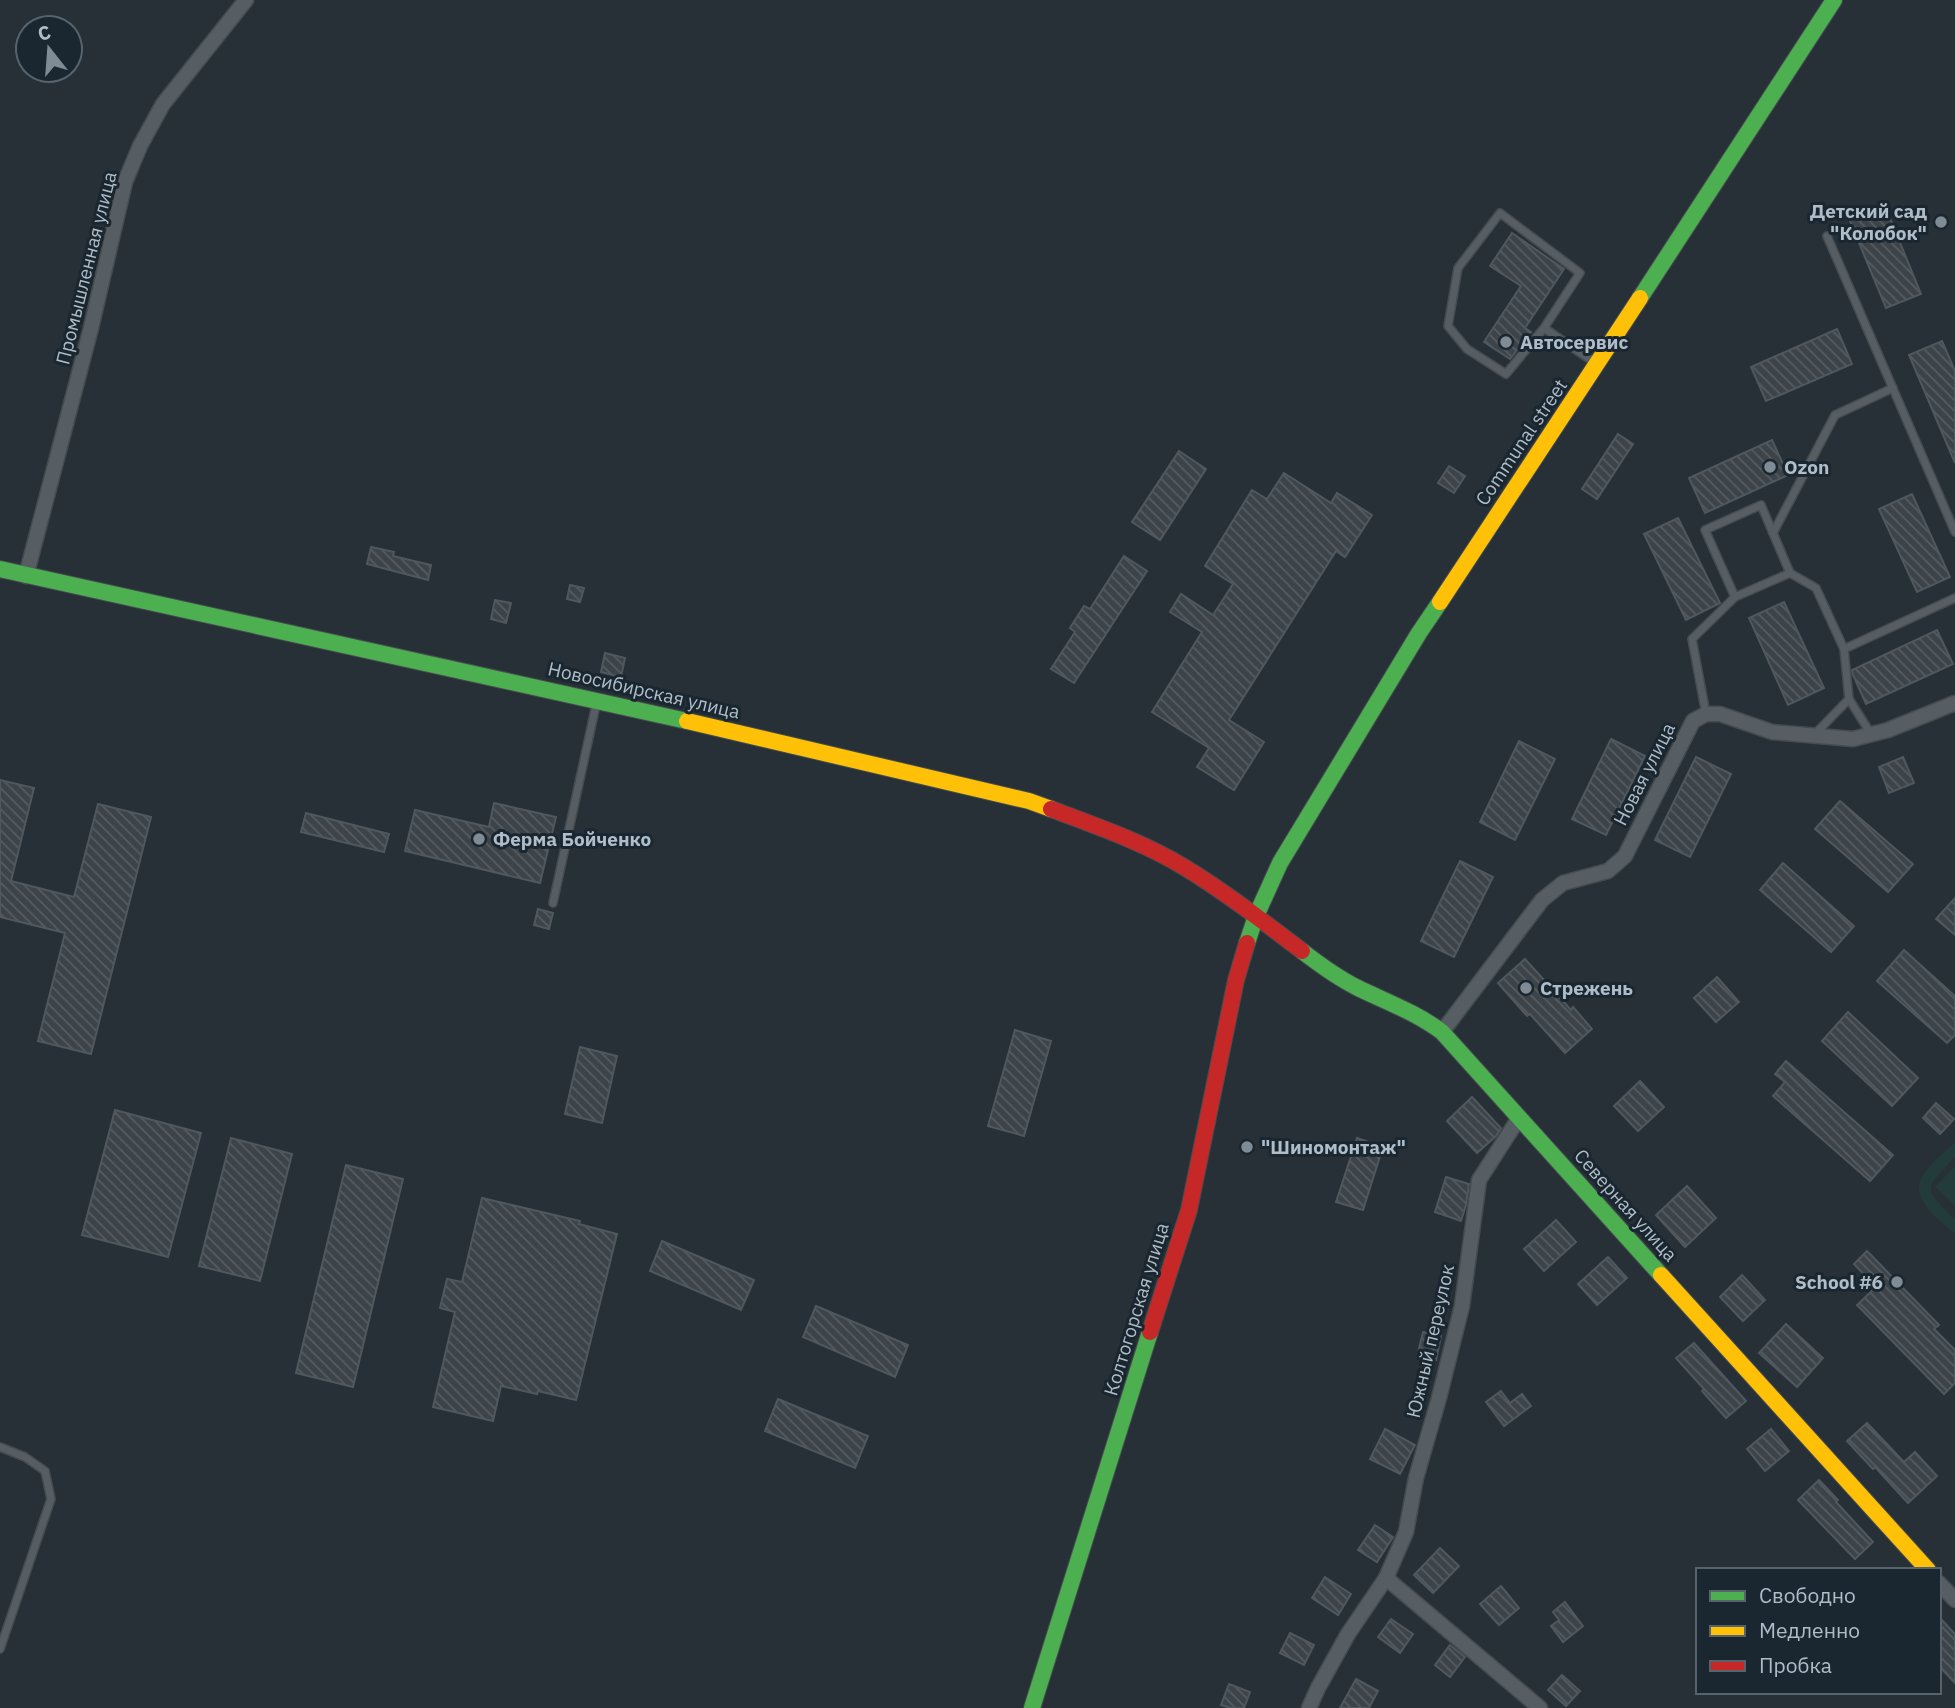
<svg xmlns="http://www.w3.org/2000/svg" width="1955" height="1708" font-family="'IBM Plex Sans',sans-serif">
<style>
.garden{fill:#233b3b}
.building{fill:url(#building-back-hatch);stroke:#4e585e;stroke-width:2}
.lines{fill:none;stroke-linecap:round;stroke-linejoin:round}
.lane-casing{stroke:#454c50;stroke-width:10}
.street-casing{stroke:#454c50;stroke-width:17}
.fast-casing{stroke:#454c50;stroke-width:18}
.slow-casing{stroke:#454c50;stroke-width:18}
.jam-casing{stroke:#454c50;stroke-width:18}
.lane{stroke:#565e64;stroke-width:7}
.street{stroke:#565e64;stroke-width:14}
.fast{stroke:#4caf50;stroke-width:16}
.slow{stroke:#ffc107;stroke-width:16}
.jam{stroke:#c62828;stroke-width:16}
.poi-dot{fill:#7f8c95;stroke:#1a2731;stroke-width:2.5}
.labels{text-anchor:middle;stroke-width:6;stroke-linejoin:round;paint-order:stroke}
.poi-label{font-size:19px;font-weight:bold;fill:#afbdc8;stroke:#1a2731;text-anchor:start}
.street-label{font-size:19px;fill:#afbdc8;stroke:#1a2731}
</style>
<defs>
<pattern id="building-back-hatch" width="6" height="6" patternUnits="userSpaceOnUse" patternTransform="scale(1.75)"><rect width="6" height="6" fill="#3c4449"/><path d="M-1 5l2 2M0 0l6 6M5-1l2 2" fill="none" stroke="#565d62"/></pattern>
</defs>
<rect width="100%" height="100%" fill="#263036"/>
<!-- garden -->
<g class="garden">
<path d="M1955,1142V1157C1924,1190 1922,1187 1955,1219V1234C1940,1220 1908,1199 1923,1175C1930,1164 1946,1151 1955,1142Z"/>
<path d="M1955,1166V1206L1935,1187Z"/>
</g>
<!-- building -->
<g class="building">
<path d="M1885,206L1921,294L1886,308L1850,221Z"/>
<path d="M1512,233L1564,269L1525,328L1531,332L1510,359L1484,342L1521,286L1490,266Z"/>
<path d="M1837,329L1852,364L1766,401L1751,367Z"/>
<path d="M1942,341L1955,371V463L1909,355Z"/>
<path d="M1618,434L1633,444L1597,499L1582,489Z"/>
<path d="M1772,440L1788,475L1705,513L1689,478Z"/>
<path d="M1179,451L1206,469L1160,540L1132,522Z"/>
<path d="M1449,466L1465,476L1454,493L1438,483Z"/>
<path d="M1284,473L1331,503L1337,493L1372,515L1345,557L1336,551L1229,720L1264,742L1234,790L1197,767L1209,748L1152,712L1202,632L1170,612L1181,594L1213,615L1233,584L1205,566L1252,490L1267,499Z"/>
<path d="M1912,494L1950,577L1917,592L1879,509Z"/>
<path d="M1678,518L1720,603L1686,620L1644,534Z"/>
<path d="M371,547L394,552L393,556L431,565L428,580L367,564Z"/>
<path d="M1124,556L1147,571L1074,683L1051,669L1075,632L1070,628L1084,606L1090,609Z"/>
<path d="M570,585L584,588L580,602L567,599Z"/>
<path d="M495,600L511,603L506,623L491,619Z"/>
<path d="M1784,602L1824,688L1788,705L1749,618Z"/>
<path d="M1937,630L1953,664L1866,704L1853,675L1852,670Z"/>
<path d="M605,653L625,658L621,677L601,672Z"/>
<path d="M1611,739L1645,756L1606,835L1572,819Z"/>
<path d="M1519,741L1555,759L1515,840L1480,822Z"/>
<path d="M1696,757L1731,774L1690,857L1655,840Z"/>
<path d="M1903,757L1914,783L1889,793L1879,767Z"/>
<path d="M0,780L34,788L11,881L74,897L98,804L151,817L91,1054L38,1041L65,933L0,917Z"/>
<path d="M1840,801L1913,864L1888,892L1815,829Z"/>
<path d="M494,803L556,817L540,883L405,851L415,810L489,827Z"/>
<path d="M306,813L389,834L384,852L301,832Z"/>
<path d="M1460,861L1493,877L1454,957L1421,941Z"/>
<path d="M1783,863L1854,926L1831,952L1760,890Z"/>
<path d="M1955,898V935L1936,919Z"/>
<path d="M538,909L553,913L549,929L534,925Z"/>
<path d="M1904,950L1955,996V1035L1947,1043L1877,981Z"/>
<path d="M1525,959L1571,1010L1573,1007L1592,1029L1565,1053L1530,1014L1527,1016L1498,983Z"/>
<path d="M1717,977L1739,1002L1716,1022L1694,998Z"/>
<path d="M1848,1012L1918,1078L1892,1106L1822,1041Z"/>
<path d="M1015,1030L1051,1041L1024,1136L988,1126Z"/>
<path d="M580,1047L617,1056L602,1123L565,1114Z"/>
<path d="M1786,1061L1893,1155L1870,1181L1773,1096L1785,1082L1775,1074Z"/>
<path d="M1640,1081L1664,1107L1638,1131L1614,1106Z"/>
<path d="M1472,1097L1501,1128L1496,1136L1477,1153L1447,1121Z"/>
<path d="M1936,1103L1954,1119L1940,1134L1923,1118Z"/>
<path d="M115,1110L201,1133L168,1257L82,1235Z"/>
<path d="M231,1138L292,1154L260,1281L199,1266Z"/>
<path d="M1357,1138L1383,1147L1363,1210L1336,1202Z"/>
<path d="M346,1165L403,1179L353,1387L296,1373Z"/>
<path d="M1446,1177L1469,1184L1466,1205L1461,1221L1435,1212Z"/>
<path d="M1687,1186L1716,1218L1685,1247L1656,1215Z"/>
<path d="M482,1198L580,1221L579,1224L617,1234L576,1400L538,1391L537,1394L501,1386L493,1421L433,1407L455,1312L440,1308L447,1279L462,1282Z"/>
<path d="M1556,1220L1576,1242L1544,1271L1524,1249Z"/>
<path d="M662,1241L754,1280L741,1310L650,1271Z"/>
<path d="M1867,1251L1939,1325L1934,1329L1955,1350V1383L1944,1394L1857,1305L1876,1287L1854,1264Z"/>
<path d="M1608,1257L1627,1278L1597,1305L1578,1284Z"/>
<path d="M1742,1275L1765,1300L1743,1321L1720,1297Z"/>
<path d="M816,1306L908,1345L895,1377L803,1337Z"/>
<path d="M1786,1324L1823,1358L1797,1387L1759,1353Z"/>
<path d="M1423,1332L1441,1336L1436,1360L1417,1357Z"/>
<path d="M1694,1343L1746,1401L1726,1418L1702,1391L1704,1389L1676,1358Z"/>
<path d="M1501,1391L1510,1403L1522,1394L1531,1406L1504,1426L1486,1402Z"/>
<path d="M778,1399L868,1436L855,1468L765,1431Z"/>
<path d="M1867,1423L1904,1462L1915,1452L1937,1476L1908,1503L1875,1467L1873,1469L1847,1441Z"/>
<path d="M1385,1429L1415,1445L1400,1474L1370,1459Z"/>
<path d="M1771,1429L1789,1451L1765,1471L1747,1449Z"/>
<path d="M1819,1480L1838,1500L1836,1502L1873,1542L1855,1559L1798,1500Z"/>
<path d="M1375,1525L1393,1537L1377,1562L1358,1550Z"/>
<path d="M1440,1548L1459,1566L1433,1593L1414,1575Z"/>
<path d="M1325,1577L1351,1594L1338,1615L1312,1598Z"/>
<path d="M1501,1586L1519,1608L1499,1625L1480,1604Z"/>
<path d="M1565,1602L1583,1626L1563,1642L1551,1626L1559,1620L1553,1612Z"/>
<path d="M1939,1617L1955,1634V1683L1939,1666Z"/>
<path d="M1391,1619L1413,1634L1400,1653L1378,1637Z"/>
<path d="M1290,1633L1314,1645L1304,1665L1280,1653Z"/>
<path d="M1450,1645L1465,1657L1450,1677L1435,1665Z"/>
<path d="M1562,1675L1580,1691L1566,1706L1548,1690Z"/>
<path d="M1356,1679L1378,1691L1369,1708H1340Z"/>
<path d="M1229,1684L1250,1692L1244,1708H1231L1221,1705Z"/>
</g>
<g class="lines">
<defs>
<g id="lane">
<path d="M1827,236L1955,532"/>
<path d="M1544,328L1506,374L1467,349L1448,326L1458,268L1500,213L1580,273L1544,328L1594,362"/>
<path d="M1773,533L1835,415L1893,388"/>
<path d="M1790,573L1816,588L1844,649L1849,699L1871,734"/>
<path d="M1844,649L1955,598"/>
<path d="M1706,714L1692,639L1735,597L1705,530L1761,505L1790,573L1735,597"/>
<path d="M1813,736L1849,699"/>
<path d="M553,903L596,705"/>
<path d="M0,1447L25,1457L45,1471L51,1499L0,1649"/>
</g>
<g id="street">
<path d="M26,576L91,328L125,182L140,146L163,104L246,0"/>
<path d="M1442,1032L1542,900L1563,883L1608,871L1625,856L1693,721L1706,714H1720L1772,732L1853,739L1888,730L1955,703"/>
<path d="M1386,1578L1540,1708"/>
<path d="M1939,1583L1955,1600"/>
<path d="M1309,1708L1318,1688L1348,1634L1386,1578L1406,1532L1416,1478L1439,1398L1462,1306L1479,1180L1519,1118"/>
</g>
<g id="fast">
<path d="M1640,298L1834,0"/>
<path d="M0,569L687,721"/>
<path d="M1247,943L1256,916L1280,863L1419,633L1440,602"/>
<path d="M1302,951C1320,965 1338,978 1358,988C1387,1002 1417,1013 1442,1032L1661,1275"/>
<path d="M1032,1708L1150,1332"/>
</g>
<g id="slow">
<path d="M1440,602L1640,298"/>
<path d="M687,721L1029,801L1051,809"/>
<path d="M1661,1275L1928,1570"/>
</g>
<g id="jam">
<path d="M1051,809C1096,826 1143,842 1184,867C1225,892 1264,922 1302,951"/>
<path d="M1150,1332L1189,1210L1236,980L1247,943"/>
</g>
</defs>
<!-- lane casing -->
<use href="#lane" class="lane-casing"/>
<!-- street casing -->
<use href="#street" class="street-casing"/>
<!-- fast casing -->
<use href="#fast" class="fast-casing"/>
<!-- slow casing -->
<use href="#slow" class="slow-casing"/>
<!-- jam casing -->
<use href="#jam" class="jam-casing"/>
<!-- lane -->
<use href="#lane" class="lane"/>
<!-- street -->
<use href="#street" class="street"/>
<!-- fast -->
<use href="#fast" class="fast"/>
<!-- slow -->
<use href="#slow" class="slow"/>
<!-- jam -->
<use href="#jam" class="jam"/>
</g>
<!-- markers -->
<g class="poi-dot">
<circle cx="1941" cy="222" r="7"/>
<circle cx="1506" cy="342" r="7"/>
<circle cx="1770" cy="467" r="7"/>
<circle cx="479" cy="839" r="7"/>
<circle cx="1526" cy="988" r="7"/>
<circle cx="1247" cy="1147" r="7"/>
<circle cx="1897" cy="1282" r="7"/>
</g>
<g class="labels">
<!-- poi labels -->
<g class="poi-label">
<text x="1927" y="218" text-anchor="end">Детский сад<tspan x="1927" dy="22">"Колобок"</tspan></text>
<text x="1520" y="349">Автосервис</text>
<text x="1784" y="474">Ozon</text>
<text x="493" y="846">Ферма Бойченко</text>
<text x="1540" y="995">Стрежень</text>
<text x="1261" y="1154">"Шиномонтаж"</text>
<text x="1883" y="1289" text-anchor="end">School #6</text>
</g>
<!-- street labels -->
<g class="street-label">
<text transform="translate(86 268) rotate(-76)" y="7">Промышленная улица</text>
<text transform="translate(1521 442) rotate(-56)" y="7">Communal street</text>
<text transform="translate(644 690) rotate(13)" y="7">Новосибирская улица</text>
<text transform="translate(1644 774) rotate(-63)" y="7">Новая улица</text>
<text transform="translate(1626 1205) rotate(48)" y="7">Северная улица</text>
<text transform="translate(1136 1309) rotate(-73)" y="7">Колтогорская улица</text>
<text transform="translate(1430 1341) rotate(-77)" y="7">Южный переулок</text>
</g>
</g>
<!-- legend -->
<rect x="1696" y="1568" width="245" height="126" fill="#1a2731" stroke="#56636d" stroke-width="2"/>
<rect x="1710" y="1591" width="35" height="10" fill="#4caf50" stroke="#56636d" stroke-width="2"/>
<text x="1759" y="1603" font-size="21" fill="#afbdc8">Свободно</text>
<rect x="1710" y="1626" width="35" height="10" fill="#ffc107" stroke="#56636d" stroke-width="2"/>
<text x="1759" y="1638" font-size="21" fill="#afbdc8">Медленно</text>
<rect x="1710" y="1661" width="35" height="10" fill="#c62828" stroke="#56636d" stroke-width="2"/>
<text x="1759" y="1673" font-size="21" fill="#afbdc8">Пробка</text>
<!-- north arrow -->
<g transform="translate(49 49) rotate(343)"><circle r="33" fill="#1a2731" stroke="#56636d" stroke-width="2"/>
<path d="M0-5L12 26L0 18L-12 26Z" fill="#7f8c95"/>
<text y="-10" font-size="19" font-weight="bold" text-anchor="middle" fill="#afbdc8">С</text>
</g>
</svg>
